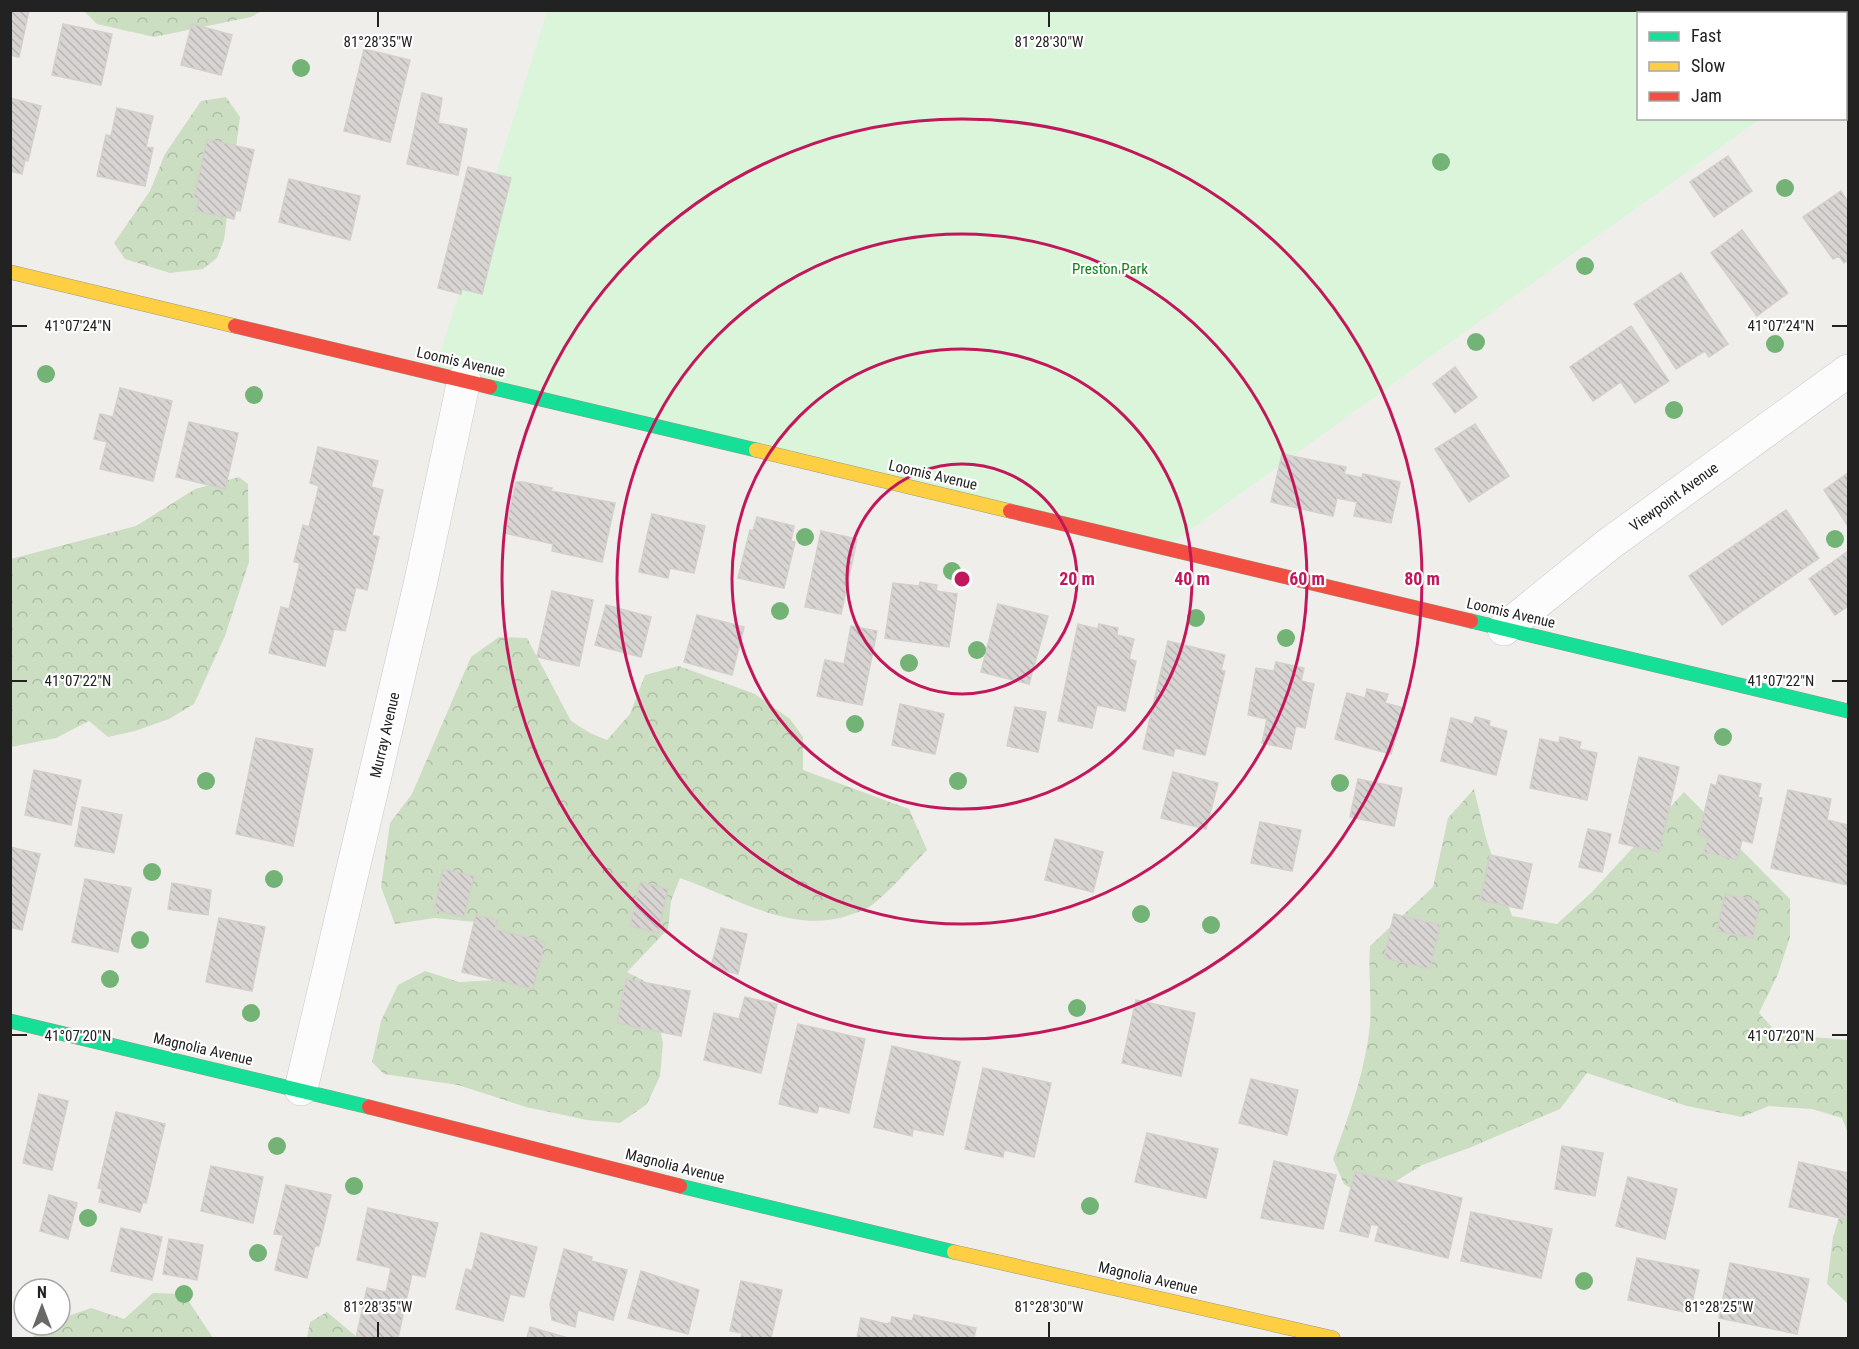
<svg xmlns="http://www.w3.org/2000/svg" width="1859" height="1349" font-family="'Roboto Condensed',sans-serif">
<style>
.forest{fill:url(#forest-crowns)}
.park{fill:#daf5da}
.building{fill:url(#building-back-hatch);stroke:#d3d0cc;stroke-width:1.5}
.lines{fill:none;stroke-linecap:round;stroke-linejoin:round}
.street-casing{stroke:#c9c8c7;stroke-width:34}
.fast-casing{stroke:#999a82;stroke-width:15}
.slow-casing{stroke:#999a82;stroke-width:15}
.jam-casing{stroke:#999a82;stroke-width:15}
.street{stroke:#fdfcfc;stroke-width:33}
.fast{stroke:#16e098;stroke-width:14}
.slow{stroke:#ffcf43;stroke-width:14}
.jam{stroke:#f24e42;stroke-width:14}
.tree{fill:#73b476}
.ticks{fill:none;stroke:#222;stroke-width:2}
.ring{fill:none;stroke:#c2185b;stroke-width:3}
.labels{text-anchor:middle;stroke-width:4.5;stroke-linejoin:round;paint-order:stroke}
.park-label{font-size:15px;fill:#0c8416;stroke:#fff}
.street-label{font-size:15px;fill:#222;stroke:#fff}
.ticks-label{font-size:15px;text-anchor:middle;fill:#222;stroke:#fff;stroke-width:4.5;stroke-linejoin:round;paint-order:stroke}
.centre{fill:#c2185b;stroke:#fff;stroke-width:3}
.ring-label{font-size:18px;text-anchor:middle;font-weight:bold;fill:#c2185b;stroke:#fff;stroke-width:4.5;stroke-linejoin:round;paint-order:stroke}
</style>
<defs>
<pattern id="forest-crowns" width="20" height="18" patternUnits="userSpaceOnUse" patternTransform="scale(1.5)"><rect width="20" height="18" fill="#cbdec1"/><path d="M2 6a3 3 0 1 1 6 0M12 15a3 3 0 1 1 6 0" fill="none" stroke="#aebea6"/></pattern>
<pattern id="building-back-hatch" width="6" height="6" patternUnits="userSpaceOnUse" patternTransform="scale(1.5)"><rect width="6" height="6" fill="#d7d4d2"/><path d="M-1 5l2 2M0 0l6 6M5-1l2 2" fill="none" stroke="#b8b6b4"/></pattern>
</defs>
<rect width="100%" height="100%" fill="#f0eeeb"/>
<!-- forest -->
<g class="forest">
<path d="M84,11H262L251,17L154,37L97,24Z"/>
<path d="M226,97L240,117L224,240L217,258L203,269L170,273L125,259L114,243L150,191L165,154L201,101Z"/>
<path d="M239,477L248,484L249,562L225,636L194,704L169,719L135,731L108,737L89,721L56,738L11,747V559L136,526L195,489Z"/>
<path d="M499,637L527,638L571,721L590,733L607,740L630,714L645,675L679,666L755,694L790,719L803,737V770L909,809L927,850C908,869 890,892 868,908C862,912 853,913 847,916C790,934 732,896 680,878L671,901L668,929L627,972L650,984L663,1043L660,1076L647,1104L620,1123L587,1120L526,1107L458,1085L384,1074L372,1062L381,1021L398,985L425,971L459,982L498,980L485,923L435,918L395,924L381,887L390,823L412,794L471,657Z"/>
<path d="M1474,789L1486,838L1512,916L1557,924L1592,892L1684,792L1790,899V937L1778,974L1759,1013L1778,1034L1848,1040V1133L1842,1118L1812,1109L1769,1106L1742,1117L1687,1106L1587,1073L1560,1109L1469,1148L1422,1165L1396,1181L1360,1194L1344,1184L1333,1159C1349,1115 1365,1072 1370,1025C1372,1001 1368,973 1370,946L1433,887L1448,818Z"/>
<path d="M1848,1189V1304L1827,1284L1833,1237Z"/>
<path d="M153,1293L184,1294L213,1338H31L50,1325H60V1319L91,1308L124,1319Z"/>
<path d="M327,1312L358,1338H307L310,1322Z"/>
</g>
<!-- park -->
<path class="park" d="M547,11H1848V54L1846,57V14H1638V118L1760,119L1165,548L434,373Z"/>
<!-- building -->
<g class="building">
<path d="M10,10H29L19,57L10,55Z"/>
<path d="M63,24L112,34L101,85L52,75Z"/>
<path d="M192,24L232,35L221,75L181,65Z"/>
<path d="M364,49L410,60L390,142L344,131Z"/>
<path d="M422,93L442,98L438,123L467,129L458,175L407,164Z"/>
<path d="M10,98L41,106L28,161L25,160L22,174L10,171Z"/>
<path d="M117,108L153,116L146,147L153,148L145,186L97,176L106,135L111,136Z"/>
<path d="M207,139L254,150L240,211L236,210L234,219L196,211L199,199L194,197Z"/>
<path d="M1728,156L1752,191L1714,217L1690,182Z"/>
<path d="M468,167L511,178L482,294L462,289L461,294L438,288Z"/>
<path d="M289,179L360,196L350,240L279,222Z"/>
<path d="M1841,191L1848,202V260L1844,263L1839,256L1833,259L1803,217Z"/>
<path d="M1742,230L1788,293L1757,316L1711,253Z"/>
<path d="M1681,273L1728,344L1709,357L1705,351L1676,369L1634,304Z"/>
<path d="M1631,326L1669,381L1635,403L1621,382L1593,401L1570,367Z"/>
<path d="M1455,367L1477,397L1455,413L1433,384Z"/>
<path d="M120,388L172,401L153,481L100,469L107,442L94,439L100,414L113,417Z"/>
<path d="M189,422L238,433L225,489L176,477Z"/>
<path d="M1475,424L1509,476L1469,502L1435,449Z"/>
<path d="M318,447L378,461L371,487L383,490L372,535L379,537L367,590L356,587L345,631L334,629L325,666L269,653L281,607L289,609L300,563L294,562L303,525L309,527L319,486L310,483Z"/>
<path d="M1282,454L1346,467L1344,474L1362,478L1363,474L1400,482L1391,523L1354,516L1357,502L1337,498L1333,516L1271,502Z"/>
<path d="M1848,473V526L1824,490Z"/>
<path d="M516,482H523L552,488L551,491L615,503L602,562L552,551L553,544L505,533Z"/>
<path d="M1786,510L1819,558L1722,625L1689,576Z"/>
<path d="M652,514L705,526L694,573L670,568L668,578L639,572Z"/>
<path d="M757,517L794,526L791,541L795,542L784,588L738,578L750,530L753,531Z"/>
<path d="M821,531L857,539L841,614L805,607Z"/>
<path d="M1847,552L1848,606L1835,615L1809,579Z"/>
<path d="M920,582L937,585L936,591L957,594L949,647L885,638L893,583L919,586Z"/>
<path d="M552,591L593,600L579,666L537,657Z"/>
<path d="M998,604L1048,616L1029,684L981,672Z"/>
<path d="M606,605L651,617L641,657L595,645Z"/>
<path d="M697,615L744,627L732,675L684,662Z"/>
<path d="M1078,624L1098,629L1099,624L1118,628L1117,635L1134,639L1129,659L1136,661L1125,711L1097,705L1092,728L1058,721Z"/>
<path d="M851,626L877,631L862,705L817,696L825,660L844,664Z"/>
<path d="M1168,641L1225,655L1221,670L1225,671L1205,755L1175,748L1173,756L1143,749Z"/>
<path d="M1276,662L1304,668L1301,681L1314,684L1305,728L1296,726L1291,749L1262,743L1267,719L1248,715L1256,668L1274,671Z"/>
<path d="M1367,689L1388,694L1385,703L1404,708L1391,754L1335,739L1347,693L1365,698Z"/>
<path d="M900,704L944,714L935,754L892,745Z"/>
<path d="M1015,707L1046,712L1038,752L1007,746Z"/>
<path d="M1475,717L1490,721L1489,726L1507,731L1496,775L1441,761L1451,718L1473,724Z"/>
<path d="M1560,737L1581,742L1579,749L1597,753L1587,800L1530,788L1540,739L1559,743Z"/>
<path d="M256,738L313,749L293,846L236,834Z"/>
<path d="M1639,757L1679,767L1659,852L1619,843Z"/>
<path d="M34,770L81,780L71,825L25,815Z"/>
<path d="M1173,772L1218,783L1206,829L1161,818Z"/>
<path d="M1719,775L1761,784L1758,797L1762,798L1752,843L1742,840L1737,860L1704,852L1708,837L1699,835L1711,784L1716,786Z"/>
<path d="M1358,779L1402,788L1394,826L1350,817Z"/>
<path d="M1788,790L1831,799L1827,820L1848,825V885L1771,868Z"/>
<path d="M82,807L122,815L114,853L75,846Z"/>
<path d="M1260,822L1301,830L1292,871L1251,863Z"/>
<path d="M1588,829L1611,834L1602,872L1579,867Z"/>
<path d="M1055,839L1103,852L1093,892L1045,880Z"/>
<path d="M10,847L40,854L22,930L10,927Z"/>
<path d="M1490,855L1532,864L1522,909L1480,900Z"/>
<path d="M443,869L474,876L464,917L434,910Z"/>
<path d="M85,879L131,888L118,952L72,942Z"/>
<path d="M640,882L668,889L658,933L630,926Z"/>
<path d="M172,883L211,890L208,915L168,909Z"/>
<path d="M1725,894L1760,901L1753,938L1717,931Z"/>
<path d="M1394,914L1440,925L1430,969L1384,958Z"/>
<path d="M476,915L498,920L495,929L545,942L533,989L462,972Z"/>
<path d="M219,918L265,927L252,991L206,982Z"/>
<path d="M721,928L747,934L738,974L711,967Z"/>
<path d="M626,979L690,991L681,1036L617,1023Z"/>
<path d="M745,997L777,1004L761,1073L704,1060L714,1013L739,1019Z"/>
<path d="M1136,1000L1195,1013L1181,1076L1122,1063Z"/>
<path d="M798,1024L865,1039L849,1113L819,1106L817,1113L779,1104Z"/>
<path d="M892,1046L960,1062L943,1135L913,1129L912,1136L874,1127Z"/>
<path d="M983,1068L1051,1083L1034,1157L1004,1150L1003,1157L965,1149Z"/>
<path d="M1251,1079L1298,1090L1287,1135L1239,1123Z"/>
<path d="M39,1094L68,1101L52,1170L23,1163Z"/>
<path d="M116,1112L165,1124L146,1203L143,1202L140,1212L99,1202L102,1189L98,1188Z"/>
<path d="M1147,1133L1218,1149L1206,1198L1135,1182Z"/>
<path d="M1562,1146L1603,1153L1595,1196L1555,1189Z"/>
<path d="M1274,1161L1336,1175L1323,1229L1261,1218Z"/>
<path d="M1799,1162L1848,1173V1205L1845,1219L1789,1207Z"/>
<path d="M211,1166L263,1177L253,1223L201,1211Z"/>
<path d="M1355,1172L1462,1198L1448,1258L1375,1241L1379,1226L1371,1224L1368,1237L1340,1231Z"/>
<path d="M1628,1177L1677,1189L1665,1239L1616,1226Z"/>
<path d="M286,1185L331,1195L319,1246H315L307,1278L275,1270L283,1235L274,1234Z"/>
<path d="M49,1195L77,1203L68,1239L40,1231Z"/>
<path d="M368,1208L438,1223L425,1277L412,1274L398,1338H356L367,1288L386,1292L391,1268L357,1260Z"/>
<path d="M1471,1212L1552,1229L1541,1278L1461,1261Z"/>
<path d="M121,1228L162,1237L152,1280L111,1271Z"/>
<path d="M481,1233L537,1247L524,1297L510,1294L503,1321L456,1309L466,1269L472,1271Z"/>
<path d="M169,1239L203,1245L197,1280L163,1274Z"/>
<path d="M564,1249L592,1257L591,1261L627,1270L613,1320L578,1310L575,1327L552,1320L550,1304Z"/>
<path d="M1637,1258L1699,1270L1690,1313L1628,1300Z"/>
<path d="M1730,1263L1809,1279L1797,1334L1719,1318Z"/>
<path d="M641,1271L699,1290L688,1334L628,1318Z"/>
<path d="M741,1281L782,1290L771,1338H741L742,1333L730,1331Z"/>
<path d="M914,1315L976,1328L974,1338H857L861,1318L887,1324L891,1322L892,1317L912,1321Z"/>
<path d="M530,1327L537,1329L568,1338H527Z"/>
</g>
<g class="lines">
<defs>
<g id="street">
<path d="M1504,629L1609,544L1848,371"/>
<path d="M301,1089L420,585L464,380"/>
</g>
<g id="fast">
<path d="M490,387L756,450"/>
<path d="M1471,621L1848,711"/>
<path d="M10,1021L369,1107"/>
<path d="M680,1186L954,1252"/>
</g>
<g id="slow">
<path d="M10,272L235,326"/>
<path d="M756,450L1010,511"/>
<path d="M954,1252L1333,1338"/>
</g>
<g id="jam">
<path d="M235,326L490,387"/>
<path d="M1010,511L1471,621"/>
<path d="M369,1107L680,1186"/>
</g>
</defs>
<!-- street casing -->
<use href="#street" class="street-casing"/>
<!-- fast casing -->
<use href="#fast" class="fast-casing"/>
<!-- slow casing -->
<use href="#slow" class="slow-casing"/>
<!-- jam casing -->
<use href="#jam" class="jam-casing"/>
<!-- street -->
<use href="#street" class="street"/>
<!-- fast -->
<use href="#fast" class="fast"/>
<!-- slow -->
<use href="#slow" class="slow"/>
<!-- jam -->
<use href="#jam" class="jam"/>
</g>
<!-- trees -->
<g class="tree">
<circle cx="301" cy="68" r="9"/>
<circle cx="1441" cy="162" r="9"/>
<circle cx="1785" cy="188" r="9"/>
<circle cx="1585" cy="266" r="9"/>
<circle cx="1476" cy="342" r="9"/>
<circle cx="1775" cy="344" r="9"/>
<circle cx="46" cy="374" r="9"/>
<circle cx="254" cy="395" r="9"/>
<circle cx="1674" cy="410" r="9"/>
<circle cx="805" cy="537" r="9"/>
<circle cx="1835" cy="539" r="9"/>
<circle cx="952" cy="571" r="9"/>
<circle cx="780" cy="611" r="9"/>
<circle cx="1196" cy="618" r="9"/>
<circle cx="1286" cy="638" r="9"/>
<circle cx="977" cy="650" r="9"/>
<circle cx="909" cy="663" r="9"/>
<circle cx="855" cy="724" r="9"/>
<circle cx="1723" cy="737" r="9"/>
<circle cx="206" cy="781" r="9"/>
<circle cx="958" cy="781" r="9"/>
<circle cx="1340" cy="783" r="9"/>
<circle cx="152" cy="872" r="9"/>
<circle cx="274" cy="879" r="9"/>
<circle cx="1141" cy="914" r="9"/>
<circle cx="1211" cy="925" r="9"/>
<circle cx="140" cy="940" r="9"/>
<circle cx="110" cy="979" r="9"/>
<circle cx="1077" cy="1008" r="9"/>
<circle cx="251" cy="1013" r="9"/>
<circle cx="277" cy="1146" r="9"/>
<circle cx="354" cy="1186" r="9"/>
<circle cx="1090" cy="1206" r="9"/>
<circle cx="88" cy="1218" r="9"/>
<circle cx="258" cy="1253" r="9"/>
<circle cx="1584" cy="1281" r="9"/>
<circle cx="184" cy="1294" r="9"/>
</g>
<!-- ticks -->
<path class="ticks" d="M378,12V27M1049,12V27M12,326H27M1832,326H1847M12,681H27M1832,681H1847M12,1035H27M1832,1035H1847M378,1322V1337M1049,1322V1337M1719,1322V1337"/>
<!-- distance rings -->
<g class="ring">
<circle cx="962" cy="579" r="115"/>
<circle cx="962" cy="579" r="230"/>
<circle cx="962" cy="579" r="345"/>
<circle cx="962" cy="579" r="460"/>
</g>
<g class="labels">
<!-- park labels -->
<g class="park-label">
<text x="1110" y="274">Preston Park</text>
</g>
<!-- street labels -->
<g class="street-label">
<text transform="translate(461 362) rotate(13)" y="5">Loomis Avenue</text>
<text transform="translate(933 475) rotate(13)" y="5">Loomis Avenue</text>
<text transform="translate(1674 497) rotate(-36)" y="5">Viewpoint Avenue</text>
<text transform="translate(1511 613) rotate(13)" y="5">Loomis Avenue</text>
<text transform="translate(385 735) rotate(-77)" y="5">Murray Avenue</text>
<text transform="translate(203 1049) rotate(13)" y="5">Magnolia Avenue</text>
<text transform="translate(675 1166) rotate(14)" y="5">Magnolia Avenue</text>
<text transform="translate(1148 1278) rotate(13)" y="5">Magnolia Avenue</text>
</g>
</g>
<g class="ticks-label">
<text x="378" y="47">81°28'35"W</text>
<text x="1049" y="47">81°28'30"W</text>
<text x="78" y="331">41°07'24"N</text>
<text x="1781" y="331">41°07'24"N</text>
<text x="78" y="686">41°07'22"N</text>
<text x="1781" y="686">41°07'22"N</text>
<text x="78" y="1041">41°07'20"N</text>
<text x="1781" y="1041">41°07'20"N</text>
<text x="378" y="1312">81°28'35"W</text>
<text x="1049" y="1312">81°28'30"W</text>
<text x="1719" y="1312">81°28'25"W</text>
</g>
<circle cx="962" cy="579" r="9" class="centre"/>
<g class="ring-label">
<text x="1077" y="585">20 m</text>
<text x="1192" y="585">40 m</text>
<text x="1307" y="585">60 m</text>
<text x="1422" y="585">80 m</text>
</g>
<!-- border -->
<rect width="1859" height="1349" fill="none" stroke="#222222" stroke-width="24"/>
<!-- legend -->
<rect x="1637" y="12" width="210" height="108" fill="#ffffff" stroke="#a7a7a7" stroke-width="1.5"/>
<rect x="1649" y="32" width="30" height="9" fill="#16e098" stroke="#a7a7a7" stroke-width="1.5"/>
<text x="1691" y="42" font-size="18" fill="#222222">Fast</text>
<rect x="1649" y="62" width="30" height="9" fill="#ffcf43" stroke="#a7a7a7" stroke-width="1.5"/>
<text x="1691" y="72" font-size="18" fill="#222222">Slow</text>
<rect x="1649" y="92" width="30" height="9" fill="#f24e42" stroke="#a7a7a7" stroke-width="1.5"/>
<text x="1691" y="102" font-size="18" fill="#222222">Jam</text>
<!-- north arrow -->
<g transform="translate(42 1307)"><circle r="28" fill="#ffffff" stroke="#a7a7a7" stroke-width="1.5"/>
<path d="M0-4.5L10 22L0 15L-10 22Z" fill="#6a6968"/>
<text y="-9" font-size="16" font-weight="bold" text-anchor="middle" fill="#222222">N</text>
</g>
</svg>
